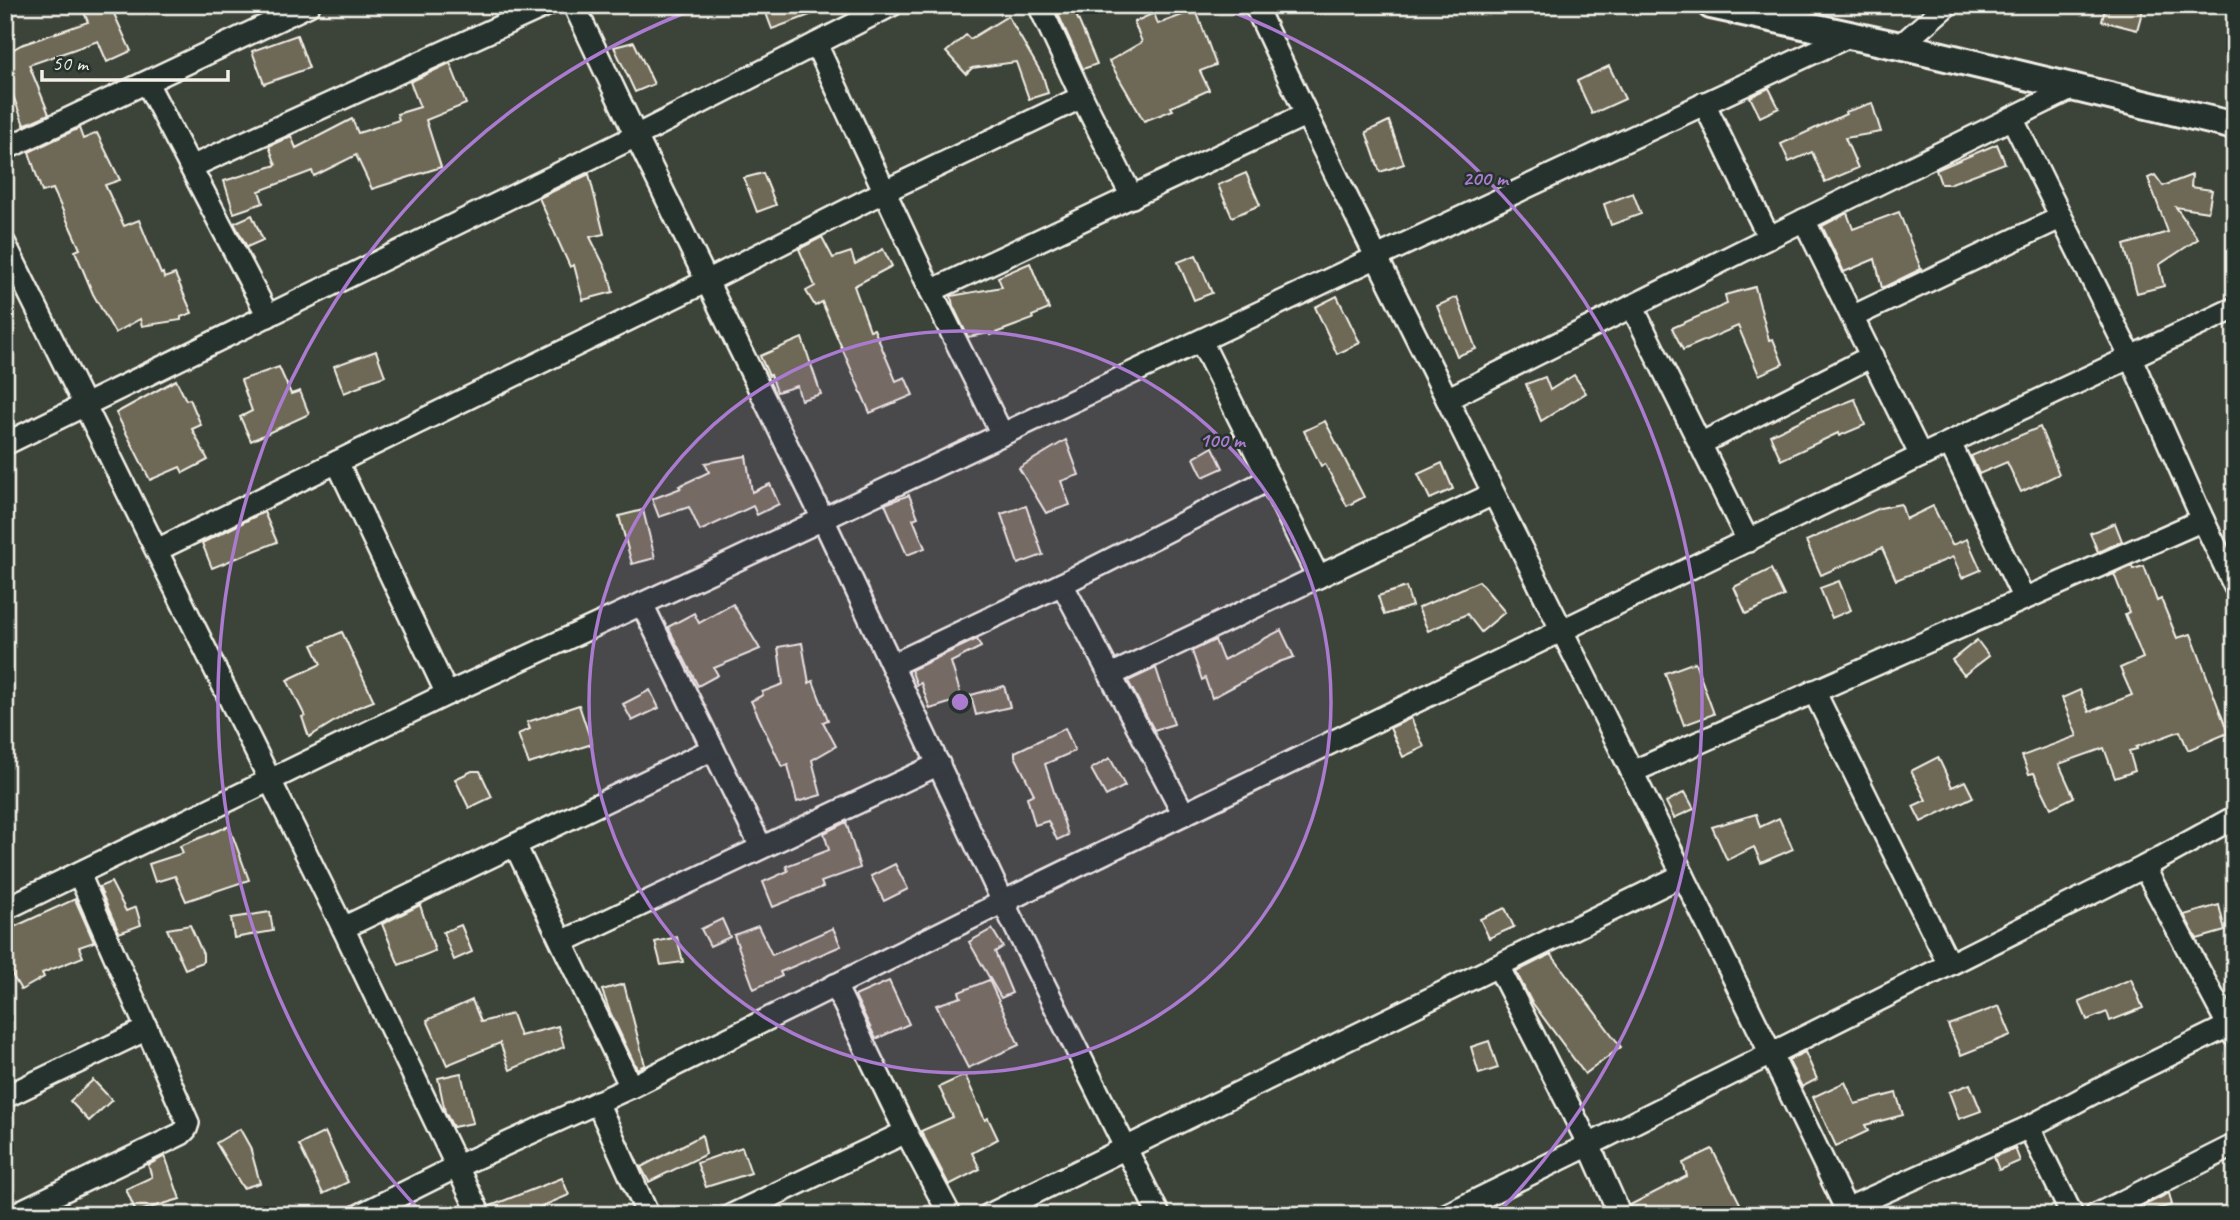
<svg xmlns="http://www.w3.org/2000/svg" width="2240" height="1220" font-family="Caveat,sans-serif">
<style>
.building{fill:#6e6856;stroke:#f4f1e8;stroke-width:2}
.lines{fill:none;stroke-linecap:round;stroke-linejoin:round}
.minor-casing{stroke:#f4f1e8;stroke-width:26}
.tertiary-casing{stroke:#f4f1e8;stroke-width:32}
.minor{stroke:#26332d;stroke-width:21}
.tertiary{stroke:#26332d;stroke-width:26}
.ring{fill:none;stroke:#ab7bcf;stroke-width:3.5}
.centre{fill:#ab7bcf;stroke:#26332d;stroke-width:3.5}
.ring-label{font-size:21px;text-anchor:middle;font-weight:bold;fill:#ab7bcf;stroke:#26332d;stroke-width:5;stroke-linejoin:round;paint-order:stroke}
</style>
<rect width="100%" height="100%" fill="#3c4339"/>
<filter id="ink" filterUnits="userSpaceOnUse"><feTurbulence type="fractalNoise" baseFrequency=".0143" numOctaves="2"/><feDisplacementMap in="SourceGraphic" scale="14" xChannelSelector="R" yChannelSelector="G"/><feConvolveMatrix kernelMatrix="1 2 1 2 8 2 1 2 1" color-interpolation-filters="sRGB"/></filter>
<g filter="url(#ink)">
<!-- building -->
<g class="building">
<path d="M81,5H110L131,51L107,62L98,41L29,65L49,114L24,125L5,74V54L21,45L88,22Z"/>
<path d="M763,5H831L832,7L772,29Z"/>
<path d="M1054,5H1072L1097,64L1083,69Z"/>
<path d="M2106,5H2144L2137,30L2102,21Z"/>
<path d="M1196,10L1216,65L1200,71L1209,90L1171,107L1173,110L1144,121L1109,61L1142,42L1134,22L1154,13L1158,24Z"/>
<path d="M1008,16L1043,76L1048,93L1029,99L1016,62L972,68L966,74L946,52L966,35L970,39Z"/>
<path d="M297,35L309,68L264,84L252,51Z"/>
<path d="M634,42L654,84L635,92L614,47Z"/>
<path d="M450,63L466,104L426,120L441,167L372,189L356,155L314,176L312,171L259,191L263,203L234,213L224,181L276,165L269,146L291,136L296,148L352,119L358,133L399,120L397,114L420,107L410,82Z"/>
<path d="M1609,66L1625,99L1592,114L1577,81Z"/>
<path d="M1769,88L1779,108L1760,117L1750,97Z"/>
<path d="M1872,103L1881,132L1845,138L1858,168L1825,182L1812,152L1789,162L1781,144L1846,114L1845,112Z"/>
<path d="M1389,121L1404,164L1380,172L1366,132Z"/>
<path d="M79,128L83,139L97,133L120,180L105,185L124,226L139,220L161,274L163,273L164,278L175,274L192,313L181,317V320L142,326L140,319L115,333L93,294L75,251L80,249L53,189L42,192L29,152Z"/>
<path d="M1997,144L2005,163L1949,184H1941L1936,170Z"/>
<path d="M763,173L776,205L757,212L744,178Z"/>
<path d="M1246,173L1260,205L1232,217L1218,185Z"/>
<path d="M589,174L604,234L590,237L609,275L613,292L583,300L574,265L570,267L539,198Z"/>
<path d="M2155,175L2163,186L2192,175L2191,187L2212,190L2208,212L2176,207L2198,239L2159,265L2164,286L2137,293L2124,245L2168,232L2148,178Z"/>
<path d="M1633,193L1641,214L1611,225L1604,204Z"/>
<path d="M1899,212L1921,269L1882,288L1875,259L1844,272L1822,226L1847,213L1853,229Z"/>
<path d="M252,215L263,240L247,247L234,223Z"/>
<path d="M822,237L833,258L851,252L855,264L883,249L892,266L854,286L870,330L874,329L896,381L905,377L913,395L870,413L822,302L815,306L806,291L815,286L799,249Z"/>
<path d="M1196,255L1212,293L1194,300L1178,262Z"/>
<path d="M1030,263L1049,309L1032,316L1033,319L990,335V333L968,337L953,306L951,296L1002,287L998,277Z"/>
<path d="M1755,287L1769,340L1773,339L1783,364L1759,375L1738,326L1683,350L1672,328L1727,304L1725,295Z"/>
<path d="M1337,296L1360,343L1337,354L1315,307Z"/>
<path d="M1457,297L1476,349L1457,356L1437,306Z"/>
<path d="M802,338L821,394L801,400L797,386L777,392L771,375L769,376L760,356Z"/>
<path d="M376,351L385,376L361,384L362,386L344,393L334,366Z"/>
<path d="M279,367L291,394L300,391L309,414L251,441L240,417L252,411L241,380Z"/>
<path d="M1574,375L1586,393L1541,421L1526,384L1545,377L1550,390Z"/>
<path d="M176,380L186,400L190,399L201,425L192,429L208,460L183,473L180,467L150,480L116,413Z"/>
<path d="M1855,399L1865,425L1839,436L1838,433L1781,460L1770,435L1808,417Z"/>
<path d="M1325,421L1364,497L1347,506L1325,464L1321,466L1304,431Z"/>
<path d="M2040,427L2059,474L2021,492L2007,462L1979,474L1971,456Z"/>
<path d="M1066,440L1079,475L1061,481L1070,505L1046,513L1019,468Z"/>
<path d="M1213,447L1223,468L1203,477L1194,458Z"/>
<path d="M746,456L752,492L770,484L779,504L757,515L753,506L700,531L689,507L659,517L652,499L681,488L679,486L709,472L705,463Z"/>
<path d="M1442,463L1453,489L1430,499L1418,474Z"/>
<path d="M909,495L918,517L913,519L925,548L907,555L885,504Z"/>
<path d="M1901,504L1906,519L1933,506L1952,545L1967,539L1981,570L1962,578L1953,557L1896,580L1882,548L1821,575L1806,541L1880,508Z"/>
<path d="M1026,506L1043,555L1018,564L1001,514Z"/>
<path d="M643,510L655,558L632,564L619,516Z"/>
<path d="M264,512L277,542L212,568L202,543Z"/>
<path d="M2115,523L2122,541L2098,552L2090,533Z"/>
<path d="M2132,566L2133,569L2144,566L2157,601L2161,599L2177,638L2191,634L2228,733L2188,750L2180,731L2136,747L2137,749L2129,751L2135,771L2115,778L2104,748L2059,764L2074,797L2051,808L2034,773L2029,774L2022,756L2077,736L2062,698L2080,690L2089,712L2132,695L2120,668L2143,658L2125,614L2129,612L2114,574L2107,577Z"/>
<path d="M1771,569L1784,596L1746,614L1734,587Z"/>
<path d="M1479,581L1505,612L1481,632L1467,614L1428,631L1418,608Z"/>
<path d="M1839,581L1851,610L1832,618L1820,588Z"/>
<path d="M1406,587L1412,606L1384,615L1378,596Z"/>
<path d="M733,604L760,649L714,668L718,675L698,686L668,627L694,613L699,623Z"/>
<path d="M1281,630L1294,657L1279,662L1212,698L1205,678L1202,680L1192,651L1215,640L1223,660Z"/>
<path d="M342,632L374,701L356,708L309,737L302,717L305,716L287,680L321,664L312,645Z"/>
<path d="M977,639L981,647L951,662L962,699L930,709L921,683L917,685L911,670Z"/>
<path d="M1977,640L1989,656L1964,675L1952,660Z"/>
<path d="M802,643L809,683L813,681L828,720L823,722L836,746L812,760L821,795L797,802L788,765L782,767L751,701L763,695L762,692L783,684L778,647Z"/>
<path d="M1695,662L1714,714L1684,725L1665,673Z"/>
<path d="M1156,668L1174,724L1154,730L1128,681Z"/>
<path d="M1004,686L1010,707L976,715L971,695Z"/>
<path d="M650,690L659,708L632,721L623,704Z"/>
<path d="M579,705L592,744L529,764L518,734L530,729L527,722Z"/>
<path d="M1411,718L1424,747L1403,757L1390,728Z"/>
<path d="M1065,728L1075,751L1045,764L1068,835L1057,840L1048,821L1035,825L1027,797L1034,794L1015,756V752Z"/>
<path d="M1938,757L1952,787L1965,781L1973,797L1921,822L1913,806L1926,800L1911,771Z"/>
<path d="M1110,758L1125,786L1106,796L1091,769Z"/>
<path d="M472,771H480L492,797L469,808L455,779Z"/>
<path d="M1685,792L1694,809L1674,818L1666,802Z"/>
<path d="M1756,814L1760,827L1779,818L1793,849L1761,863L1754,847L1727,860L1712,827Z"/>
<path d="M846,822L860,868L821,882L823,887L773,907L763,882L788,871L786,866L829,850L824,833Z"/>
<path d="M229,826L249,880L186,901L175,876L155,882L149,864L183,853L180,846Z"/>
<path d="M895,864L908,889L884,901L871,876Z"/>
<path d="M111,882L126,911L136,907L141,925L119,933L99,887Z"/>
<path d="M75,899L94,942L79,947L83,957L42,973L44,977L21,990L5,963V931Z"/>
<path d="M420,905L435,951L399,965L382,924Z"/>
<path d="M2219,905L2225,931L2197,939L2184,915Z"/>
<path d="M1505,908L1514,927L1489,938L1480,919Z"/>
<path d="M270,912L273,931L234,938L231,918Z"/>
<path d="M722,919L730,937L710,946L701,929Z"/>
<path d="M190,925L203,954V962L185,969L167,929Z"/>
<path d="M461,925L472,952L454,960L443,932Z"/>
<path d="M758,926L772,955L833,928L841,946L780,972L782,976L754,989L734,935Z"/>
<path d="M992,929L1003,947L995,952L1012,993L1001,998L969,942Z"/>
<path d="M677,937L683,962L661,965L655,942Z"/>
<path d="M1551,954L1621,1047L1585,1074L1531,1001L1516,972Z"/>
<path d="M2131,979L2143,1008L2110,1021L2107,1012L2087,1020L2079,1001Z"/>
<path d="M989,980L1019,1045L968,1068L936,1005L961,997L959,992Z"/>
<path d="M889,981L909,1024L876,1039L855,996Z"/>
<path d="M624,984L645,1065L637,1069L610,1012L602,990Z"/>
<path d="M472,1000L481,1022L512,1014L520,1036L558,1026L564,1047L510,1070L500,1043L447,1065L427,1020Z"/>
<path d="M1999,1006L2011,1035L1961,1055L1948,1025Z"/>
<path d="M1489,1041L1498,1068L1479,1074L1471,1047Z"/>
<path d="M1805,1052L1817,1079L1802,1087L1788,1060Z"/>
<path d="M461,1073L473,1123L453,1127L445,1112L438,1078Z"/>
<path d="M965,1075L985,1120L988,1118L998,1139L972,1153L980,1169L949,1185L921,1131L953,1117L939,1087Z"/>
<path d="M93,1080L112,1100L89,1121L70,1101Z"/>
<path d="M1845,1082L1855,1104L1896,1093L1903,1115L1865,1125L1868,1131L1836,1146L1813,1097Z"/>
<path d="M1970,1084L1981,1111L1959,1119L1949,1092Z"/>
<path d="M240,1129L250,1147L260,1183L243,1188L216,1143Z"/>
<path d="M325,1132L348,1182L323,1194L299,1145Z"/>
<path d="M702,1135L706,1154L649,1182L641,1167Z"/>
<path d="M742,1147L751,1173L706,1187L697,1163Z"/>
<path d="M2015,1148L2020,1161L1999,1170L1994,1157Z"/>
<path d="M1712,1149L1746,1215H1633L1630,1205L1687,1176L1683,1163Z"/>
<path d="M165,1156L180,1199L136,1212L126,1189L152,1177L148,1165Z"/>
<path d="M562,1178L569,1195L521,1215H493L490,1206Z"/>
<path d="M2169,1193L2172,1205L2144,1212L2143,1206Z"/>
</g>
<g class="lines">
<defs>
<g id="minor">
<path d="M574,5L636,136L823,519L1003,902L1159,1215"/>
<path d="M1039,5L1082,97L1132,197"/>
<path d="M1255,5C1316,139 1383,269 1448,401C1582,672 1718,942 1849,1215"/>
<path d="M816,44L931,291L1002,434"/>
<path d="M1900,46L1947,5"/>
<path d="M147,83L268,316"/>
<path d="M1704,103L1769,238"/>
<path d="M2012,118L2130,356L2203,520L2235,587"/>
<path d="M5,149L309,5"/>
<path d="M191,167L547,5"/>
<path d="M1804,220L1921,456"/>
<path d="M5,244L343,928L480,1215"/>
<path d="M931,291L1305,115"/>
<path d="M1632,306L1748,541"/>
<path d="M1852,317L2060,218"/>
<path d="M1201,341L1318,577"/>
<path d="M1447,399L1804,220L2075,87"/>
<path d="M1950,443L2024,599"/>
<path d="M5,444L636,136L892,5"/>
<path d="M1700,444L1872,356"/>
<path d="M337,462L447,694"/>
<path d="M157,550L707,281L885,191L1082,97"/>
<path d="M1062,584L1184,814"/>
<path d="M642,604L761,847"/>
<path d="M892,665L1062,584L1270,479"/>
<path d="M1111,675L1493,494"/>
<path d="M1814,691L1949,964"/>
<path d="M1632,772L2203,520"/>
<path d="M515,845L631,1087"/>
<path d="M2144,867L2234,1036"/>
<path d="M5,909L447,694L730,563L1375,258L1849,36"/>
<path d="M343,928L713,749"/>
<path d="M562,942L939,764"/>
<path d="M1498,966L1589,1145L1620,1215"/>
<path d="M835,985L906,1132L950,1215"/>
<path d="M5,1097L147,1029"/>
<path d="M597,1102L648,1215"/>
<path d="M2029,1127L2072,1215"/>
<path d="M1846,1209L2029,1127L2106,1086L2228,1026"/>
<path d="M13,1215L181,1134L186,1129L188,1123L79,874"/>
<path d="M360,1215L458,1166L631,1087L1003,902L1921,456L2235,308"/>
<path d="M732,1215L906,1132"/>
<path d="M989,1215L1683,875"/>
<path d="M1446,1215L1589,1145L2144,867L2235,817"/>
<path d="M2096,1215L2235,1145"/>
</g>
<path id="tertiary" d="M1711,5L1900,46L2235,126"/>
</defs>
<!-- minor casing -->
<use href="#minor" class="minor-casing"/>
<!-- tertiary casing -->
<use href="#tertiary" class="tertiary-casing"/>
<!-- minor -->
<use href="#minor" class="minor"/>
<!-- tertiary -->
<use href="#tertiary" class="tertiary"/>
</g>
</g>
<!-- distance rings -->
<circle cx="960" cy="702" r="371" fill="#ab7bcf" fill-opacity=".12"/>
<g class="ring">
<circle cx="960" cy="702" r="371"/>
<path d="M422 1213A742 742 0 0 1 700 7M1220 7A742 742 0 0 1 1498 1213"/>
</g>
<circle cx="960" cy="702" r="10" class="centre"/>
<g class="ring-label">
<text x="1485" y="185">200 m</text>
<text x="1222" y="447">100 m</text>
</g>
<!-- margin -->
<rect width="2240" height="1220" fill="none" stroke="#26332d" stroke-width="28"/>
<rect x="14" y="14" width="2212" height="1192" fill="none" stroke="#f4f1e8" stroke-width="2.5" filter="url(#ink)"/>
<!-- scale -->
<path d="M42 70v10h186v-10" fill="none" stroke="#f4f1e8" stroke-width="3.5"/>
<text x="52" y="70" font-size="21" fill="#f4f1e8" stroke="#26332d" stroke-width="5" paint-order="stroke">50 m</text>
</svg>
